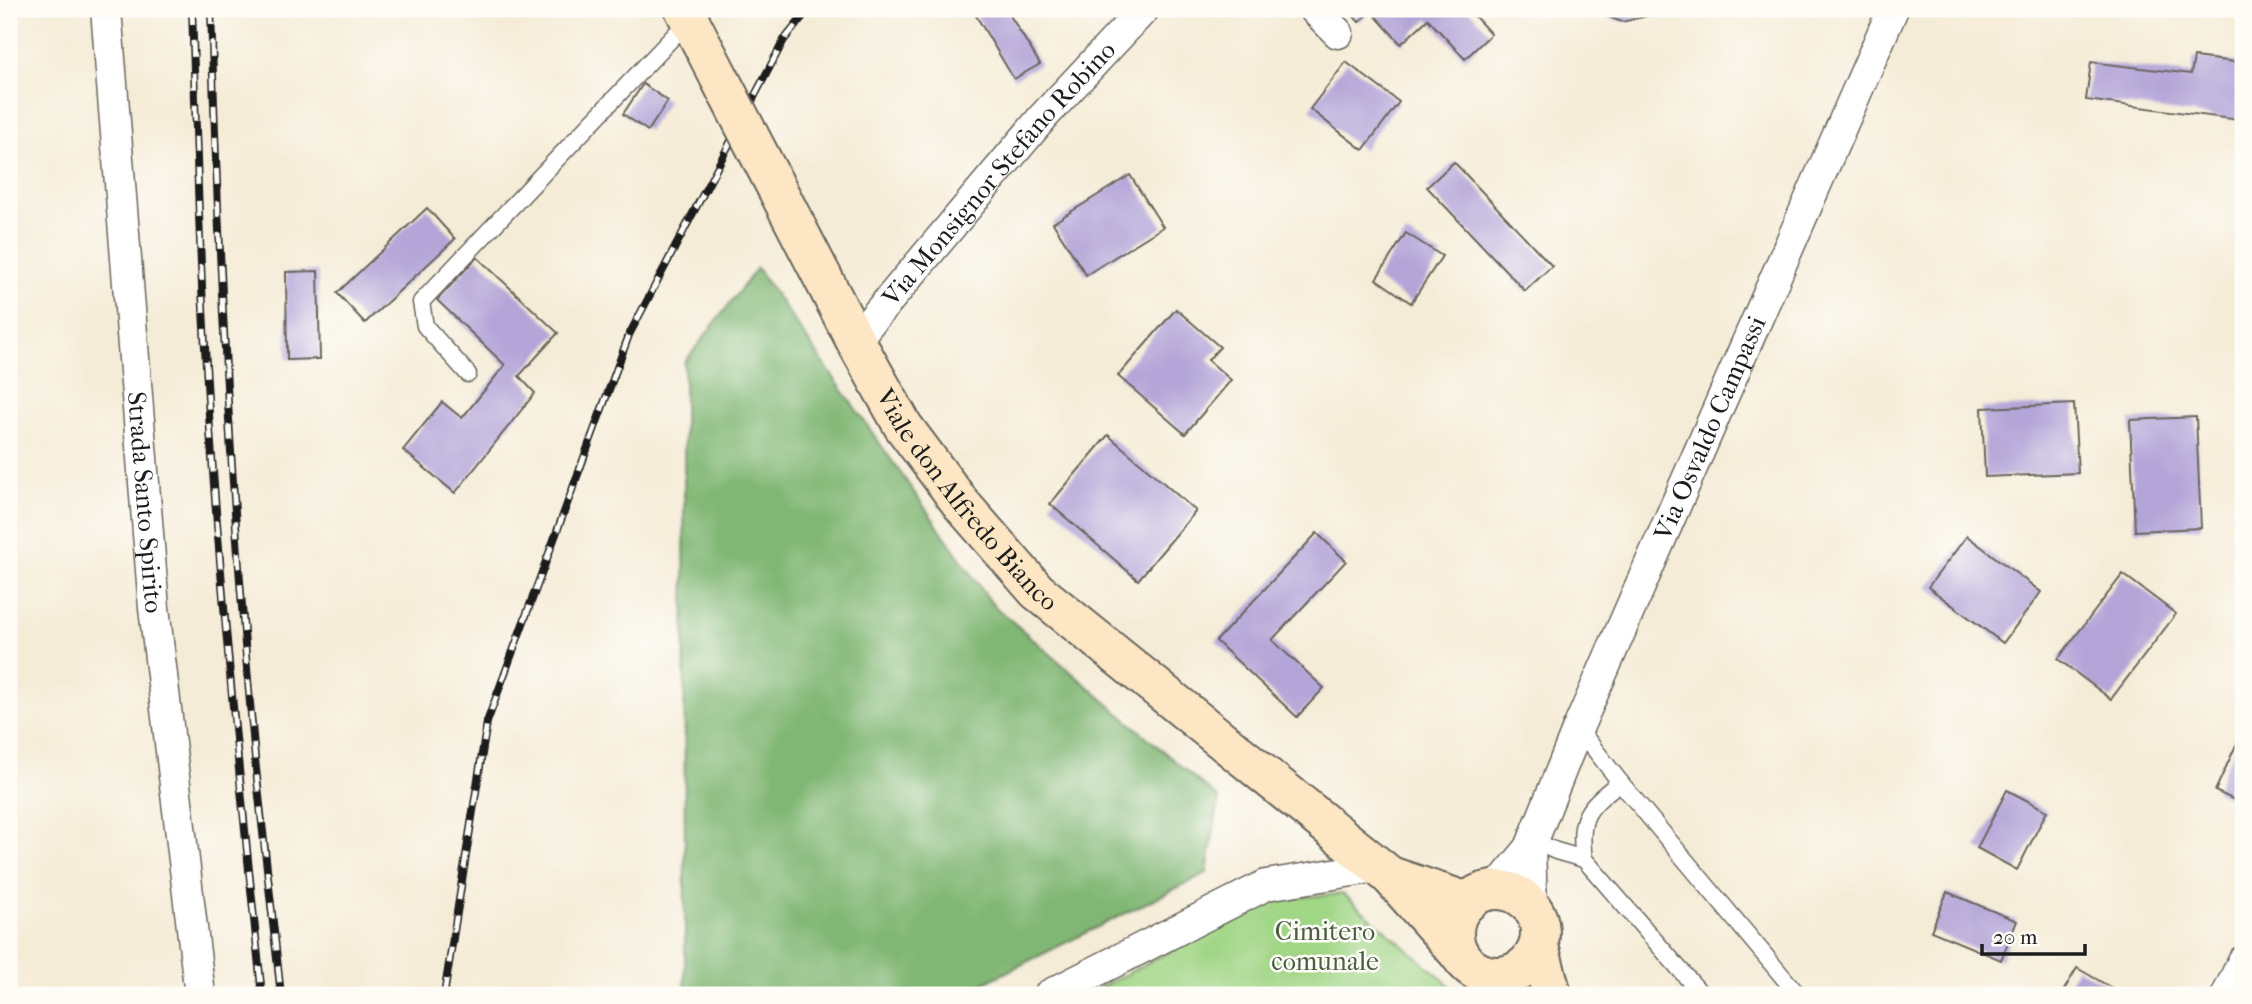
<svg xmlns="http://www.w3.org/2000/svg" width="2252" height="1004" font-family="'IM FELL French Canon',serif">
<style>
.green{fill:#a2d687;stroke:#5f7952;stroke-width:2}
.forest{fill:#81b774;stroke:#4e6a48;stroke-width:2}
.building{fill:#b3a5d8}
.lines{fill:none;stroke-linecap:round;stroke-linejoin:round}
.lane-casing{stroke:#68655d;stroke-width:19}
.street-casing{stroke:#68655d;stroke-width:33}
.secondary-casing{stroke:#68655d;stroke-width:42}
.lane{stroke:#fff;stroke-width:16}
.street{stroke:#fff;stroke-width:30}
.secondary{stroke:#fce6c4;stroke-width:38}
.rail-casing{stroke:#1c1c1c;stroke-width:8}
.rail{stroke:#fdfcf7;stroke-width:5;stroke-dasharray:16;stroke-linecap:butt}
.secondary-bridge-casing{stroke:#68655d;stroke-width:42;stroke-linecap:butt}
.secondary-bridge{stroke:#fce6c4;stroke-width:38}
.labels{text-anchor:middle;stroke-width:5;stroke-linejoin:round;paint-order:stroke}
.street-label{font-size:26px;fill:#1c1c1c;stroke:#fdfcf7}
.park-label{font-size:26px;fill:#4b5d41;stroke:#fdfcf7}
</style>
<rect width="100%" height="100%" fill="#fdfcf7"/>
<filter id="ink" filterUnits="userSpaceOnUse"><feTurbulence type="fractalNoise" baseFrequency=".0143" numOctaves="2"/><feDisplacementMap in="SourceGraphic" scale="14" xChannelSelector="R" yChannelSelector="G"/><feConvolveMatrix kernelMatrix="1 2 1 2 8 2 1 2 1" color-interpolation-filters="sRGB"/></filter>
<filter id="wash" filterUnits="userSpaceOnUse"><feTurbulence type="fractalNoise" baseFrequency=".00686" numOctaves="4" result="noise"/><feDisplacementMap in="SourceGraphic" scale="28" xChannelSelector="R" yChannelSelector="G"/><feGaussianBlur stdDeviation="1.57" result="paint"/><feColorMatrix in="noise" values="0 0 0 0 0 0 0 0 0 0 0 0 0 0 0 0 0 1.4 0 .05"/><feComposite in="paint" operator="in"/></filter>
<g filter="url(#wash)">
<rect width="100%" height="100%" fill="#f5ecd7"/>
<!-- green -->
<path class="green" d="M1343,894L1461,995H1086L1270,899Z"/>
<!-- forest -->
<path class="forest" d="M757,268L993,605L1219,799L1207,873L960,995H685L684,363Z"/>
<g id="blocks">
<!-- building -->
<g class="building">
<path d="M972,9H1006L1040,64L1014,79Z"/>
<path d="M1347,9H1468L1491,34L1465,59L1428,19L1401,44L1371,11L1359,22Z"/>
<path d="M1587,9H1671L1672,10L1622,22Z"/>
<path d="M2194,57L2243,63V88L2239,120L2086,100L2091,62L2191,74Z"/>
<path d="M1346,62L1399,102L1363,150L1310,109Z"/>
<path d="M643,84L668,101L648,131L623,114Z"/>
<path d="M1454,162L1552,266L1525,291L1427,187Z"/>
<path d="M1130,175L1163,227L1086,275L1053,223Z"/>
<path d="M427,208L455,239L365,323L337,293Z"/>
<path d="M1406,233L1442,256L1411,303L1376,279Z"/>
<path d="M477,257L558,333L519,376L535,393L455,493L403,450L442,402L462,418L505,365L437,300Z"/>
<path d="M318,271L320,359L287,360L286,272Z"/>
<path d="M1176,309L1220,347L1208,360L1231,380L1185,434L1118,376Z"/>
<path d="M2074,404L2078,473L1985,477L1982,408Z"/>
<path d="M2196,417L2201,528L2135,531L2130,420Z"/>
<path d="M1108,435L1196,511L1138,580L1050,504Z"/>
<path d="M1317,533L1346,561L1272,640L1324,688L1297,717L1216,641Z"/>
<path d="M1967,536L2041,592L2003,643L1928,587Z"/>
<path d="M2123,574L2176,614L2111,699L2058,659Z"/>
<path d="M2243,730V804L2215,791Z"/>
<path d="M2007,790L2047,811L2017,870L1977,848Z"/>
<path d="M1947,892L2017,921L2001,960L1931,931Z"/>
<path d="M2077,968L2124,995H2061Z"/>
</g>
</g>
</g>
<g filter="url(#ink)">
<use href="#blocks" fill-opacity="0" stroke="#68655d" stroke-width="2"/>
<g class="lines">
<defs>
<g id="lane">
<path d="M468,374L425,326L421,302L690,19"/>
<path d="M1578,728L1620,782L1798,995"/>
<path d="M1532,840L1556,851L1584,859L1702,995"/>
<path d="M1584,859C1578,816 1587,808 1620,782"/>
</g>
<g id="street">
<path id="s1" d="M106,9L154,608L200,995"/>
<path d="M1314,9L1338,33"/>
<path id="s2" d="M855,340L1043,117L1144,9"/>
<path id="s3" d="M1530,848L1578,728L1893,9"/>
<path d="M1495,890L1530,848L1532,906"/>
<path d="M1049,995L1266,885L1377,867"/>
<path d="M2227,995L2243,961"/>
</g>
<g id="secondary">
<path d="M684,9L719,77"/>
<path id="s4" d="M776,187L855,340L903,426L962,505L1037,591L1390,876"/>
<circle cx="1497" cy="933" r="43"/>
<path d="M1539,946L1552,995"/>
<path d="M1460,955L1390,876L1468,902"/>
</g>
</defs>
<!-- lane casing -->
<use href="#lane" class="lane-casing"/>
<!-- street casing -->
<use href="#street" class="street-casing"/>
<!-- secondary casing -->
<use href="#secondary" class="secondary-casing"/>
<!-- lane -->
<use href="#lane" class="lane"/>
<!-- street -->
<use href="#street" class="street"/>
<!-- secondary -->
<use href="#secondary" class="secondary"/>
<defs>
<g id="rail">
<path d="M192,9C197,158 201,309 212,458C225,637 243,816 262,995"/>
<path d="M211,9C218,262 232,516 256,769C264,845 273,920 281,995"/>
<path d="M444,995L487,722L629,335L784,40L809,9"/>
</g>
</defs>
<!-- rail casing -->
<use href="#rail" class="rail-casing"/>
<!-- rail -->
<use href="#rail" class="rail"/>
<defs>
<path id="secondary-bridge" d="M719,77L776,187"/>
</defs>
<!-- secondary-bridge casing -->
<use href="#secondary-bridge" class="secondary-bridge-casing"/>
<!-- secondary-bridge -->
<use href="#secondary-bridge" class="secondary-bridge"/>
</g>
</g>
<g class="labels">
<!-- street labels -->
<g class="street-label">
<text dy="9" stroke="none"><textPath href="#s2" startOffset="220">Via Monsignor Stefano Robino</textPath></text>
<text dy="9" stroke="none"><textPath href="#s3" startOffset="457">Via Osvaldo Campassi</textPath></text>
<text dy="9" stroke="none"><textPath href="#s4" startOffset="368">Viale don Alfredo Bianco</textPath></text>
<text dy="9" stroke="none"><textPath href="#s1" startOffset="495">Strada Santo Spirito</textPath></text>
</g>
<!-- park labels -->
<g class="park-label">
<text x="1325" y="940">Cimitero<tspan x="1325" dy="30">comunale</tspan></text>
</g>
</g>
<!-- margin -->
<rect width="2252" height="1004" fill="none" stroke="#fdfcf7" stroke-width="35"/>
<!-- scale -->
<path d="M1982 944v10h103v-10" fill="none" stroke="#1c1c1c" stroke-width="3.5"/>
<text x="1993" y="944" font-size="21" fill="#1c1c1c" stroke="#fdfcf7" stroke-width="5" paint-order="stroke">20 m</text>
</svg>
